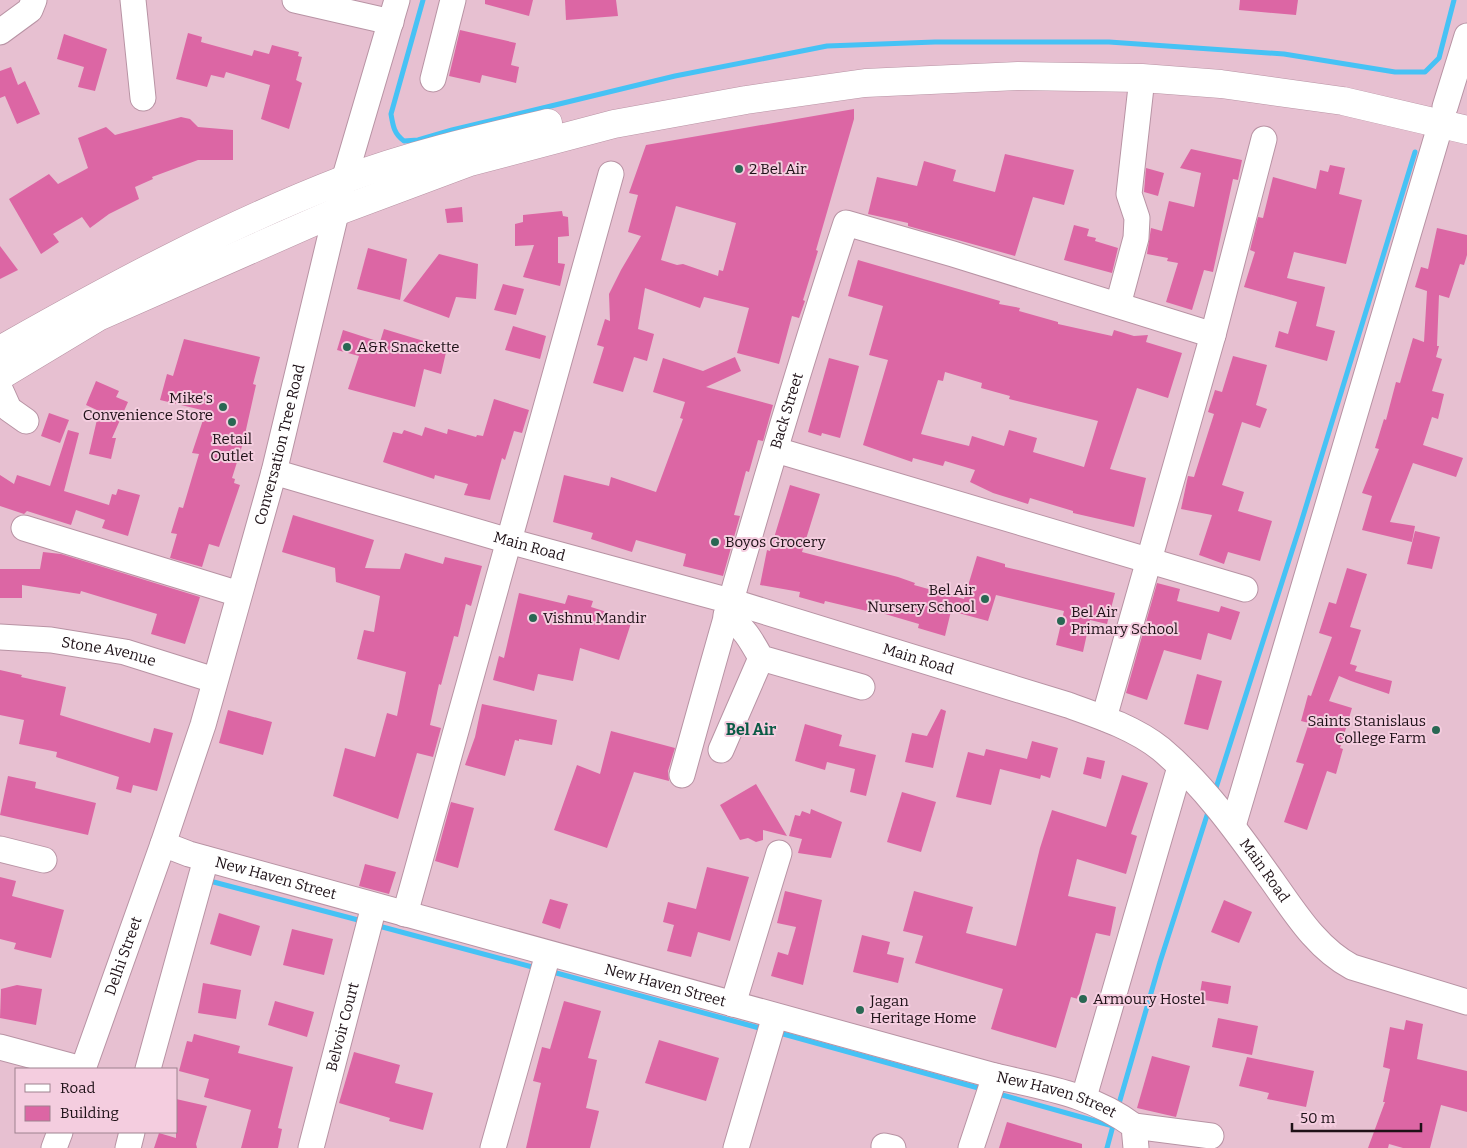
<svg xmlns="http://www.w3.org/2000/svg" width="1467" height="1148" font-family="Bitter,serif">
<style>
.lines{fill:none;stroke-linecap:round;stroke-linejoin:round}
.stream{stroke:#46c2f5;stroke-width:5}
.building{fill:#dc66a4;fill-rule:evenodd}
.minor-casing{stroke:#b893a4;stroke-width:27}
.major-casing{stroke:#b893a4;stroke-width:29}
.minor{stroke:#fff;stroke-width:25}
.major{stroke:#fff;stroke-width:28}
.poi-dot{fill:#296753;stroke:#f4cddf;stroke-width:2}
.labels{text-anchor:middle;stroke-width:4;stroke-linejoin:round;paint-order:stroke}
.poi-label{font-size:15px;fill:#1e1117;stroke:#f4cddf;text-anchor:start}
.street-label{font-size:15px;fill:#1e1117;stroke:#f4cddf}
.neighbourhood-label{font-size:16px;font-weight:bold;fill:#0a5a45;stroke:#f4cddf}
</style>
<rect width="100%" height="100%" fill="#e7c0d1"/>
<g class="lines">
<!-- stream -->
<g class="stream">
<path d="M423,0L391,114C393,126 394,134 404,141L418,140L452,130L675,76L827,46L935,42H1109L1284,54L1395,72H1425L1439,58L1454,0"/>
<path d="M1215,791L1300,526L1415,152"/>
<path d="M206,880L362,921"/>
<path d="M375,925L536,968"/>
<path d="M549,971L763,1029"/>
<path d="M776,1032L982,1089"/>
<path d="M995,1093L1113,1126"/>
<path d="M1118,1107L1160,962L1209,809"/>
<path d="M1107,1148L1114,1122"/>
</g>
</g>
<!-- building -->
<g class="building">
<path d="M485,0H533L529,16L485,4Z"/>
<path d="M565,0H616L618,16L566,20Z"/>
<path d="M1240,0H1298L1296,15L1239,10Z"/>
<path d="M460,30L516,43L511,65L519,67L516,83L482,75L480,83L449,76Z"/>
<path d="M188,33L202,37L201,42L252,56L254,50L269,54L272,45L299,52L298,56L302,57L296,80L302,83L289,129L261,119L270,85L226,72L224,78L211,75L207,87L176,79Z"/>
<path d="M64,34L107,49L95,91L78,87L84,67L57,59Z"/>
<path d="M11,67L18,85L25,81L40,114L17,124L5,96L0,98V71Z"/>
<path d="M854,109V119L816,250L818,251L803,300L805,301L799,318L792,316L779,364L737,353L749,308L704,297L700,308L645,288L638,329L654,334L647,361L634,357L623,392L593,383L604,347L597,345L605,319L610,321L609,294L621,270L641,236L628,232L638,195L629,193L646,145ZM676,206L736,223L723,271L719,270L718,276L683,264L677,265L661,260Z"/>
<path d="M181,117L190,119L198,127L233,130V160H198L152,177L153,179L135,187L139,199L109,214L90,228L82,217L53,234L59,242L41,254L9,199L49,174L58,184L88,168L78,138L106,127L115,135Z"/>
<path d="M1191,149L1242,160L1238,180L1233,179L1213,272L1204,270L1192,310L1166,302L1178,263L1167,261L1168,258L1147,254L1151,228L1162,231L1169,201L1194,207L1201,173L1180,168Z"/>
<path d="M1005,154L1074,170L1064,205L1033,197L1015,256L908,226V223L868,214L877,177L917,186L924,161L956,170L953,181L995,192Z"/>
<path d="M1330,165L1345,168L1339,194L1362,200L1346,264L1294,252L1287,278L1325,287L1316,326L1335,331L1327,361L1275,347L1279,331L1288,334L1297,302L1244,287L1255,252L1250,250L1258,217L1263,218L1273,177L1316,189L1320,170L1328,172Z"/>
<path d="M1146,168L1164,173L1158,196L1144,192Z"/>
<path d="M462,207L463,222L447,223L445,209Z"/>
<path d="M562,211L563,216L568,217L569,236L558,237V263L565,264L560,286L523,277L534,245L515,246V224L523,222V215Z"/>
<path d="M1074,225L1089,229L1087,236L1096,238L1095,241L1118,248L1112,273L1064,260Z"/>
<path d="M1437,228L1467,235V255L1464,265L1460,264L1449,298L1439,295L1437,346H1439L1436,357L1442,359L1432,391L1444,394L1438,419L1432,417L1423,445L1463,458L1456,477L1413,463L1390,522L1415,526L1412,542L1362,530L1372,496L1362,493L1379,449L1375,448L1384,419L1386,420L1396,382L1400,383L1413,338L1424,342L1427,291L1415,287L1421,267L1428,269Z"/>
<path d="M0,246L18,270L0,279Z"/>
<path d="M368,248L407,259L400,300L357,289Z"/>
<path d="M439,254L478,264L476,299L456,297L449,318L403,301Z"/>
<path d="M858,260L1000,301L999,304L1020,308L1019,311L1058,322V324L1112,336L1114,330L1134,336L1148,335L1146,342L1182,353L1168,398L1137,388L1110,469L1146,478L1134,527L1073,513V511L1030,498L1028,504L993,493L970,482L975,470L945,461L943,466L913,458L912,462L863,445L888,360L869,355L883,306L848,296ZM945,372L982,383L981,388L1010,396L1009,399L1098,421L1084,467L1033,452L1037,438L1009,430L1004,446L972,436L969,446L921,434L938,380L943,381Z"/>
<path d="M503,284L524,289L516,315L494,310Z"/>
<path d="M513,326L546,336L540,359L505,350Z"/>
<path d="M384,329L447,348L441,374L424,369L415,407L348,389L359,356L337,350L343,330L380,342Z"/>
<path d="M184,339L260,357L253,384L256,385L243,443L232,478L235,479L234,483L240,485L219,547L209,544L202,567L170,558L177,534L171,533L179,507L183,508L199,454L192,453L206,411L160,400L167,374L173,376Z"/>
<path d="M1233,356L1267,365L1256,405L1267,409L1260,428L1242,422L1222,485L1244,492L1238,511L1272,521L1260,561L1228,552L1224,564L1199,555L1212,515L1181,509L1188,476L1194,477L1214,414L1208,412L1215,390L1222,392Z"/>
<path d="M735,357L741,371L706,387L773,405L763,441L758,440L749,472L746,471L734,515L740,516L723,576L683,566L686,554L636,540L632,552L591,539L593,533L553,522L564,475L609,486L611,477L656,492L683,419L680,418L685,402L653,392L663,358L703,371Z"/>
<path d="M829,358L859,366L840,438L822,433L821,436L808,432Z"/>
<path d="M96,381L119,391L116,397L128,402L112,438H116L111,459L89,454L99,411L86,405Z"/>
<path d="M494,399L529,410L522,433L514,431L505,460L502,458L490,500L464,495L468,484L435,475L434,479L383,462L393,432L402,434L404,430L422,436L425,427L447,434L448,429L476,437L477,435L483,436Z"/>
<path d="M49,413L69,420L60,443L41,436Z"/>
<path d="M68,430L79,433L64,491L109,505L112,494L116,495L118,489L140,495L128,536L102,528L105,520L76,510L71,525L27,511L24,514L0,506V475L14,484L17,475L50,486Z"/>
<path d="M790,485L820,494L802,552L898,577L915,583L914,585L964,599L977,556L1005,564V567L1115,593L1107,624L1090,620L1083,652L1056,645L1064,611L996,595L988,621L951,611L945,636L918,628L919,624L868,609L867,611L825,601L824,604L799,597L800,592L760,585L767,550L770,551Z"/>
<path d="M293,515L374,540L365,568L400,569L405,553L443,564L445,557L482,566L471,606L466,604L458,637L454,636L441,685L439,684L430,725L441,728L433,757L417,753L398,819L333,796L345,748L375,757L387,713L397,716L406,672L357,659L364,630L374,632L380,596L336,582L335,568L282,552Z"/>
<path d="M1415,531L1440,537L1432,569L1407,564Z"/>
<path d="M43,552L61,554L200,597L185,644L151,634L157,614L81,591L80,594L22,585V598H0V569H40Z"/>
<path d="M1347,568L1367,574L1350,627L1361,630L1350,664L1357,666L1355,671L1392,681L1389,694L1351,681L1353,675L1351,681L1339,676L1329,701L1352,708L1340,748L1343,749L1336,774L1327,771L1307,830L1284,822L1304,764L1296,762L1309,723L1301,721L1308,695L1311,696L1332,637L1319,633L1329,602L1336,604Z"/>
<path d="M1157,583L1180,589L1177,601L1219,612L1221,606L1240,612L1231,640L1208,633L1201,660L1164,650L1147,700L1126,693Z"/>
<path d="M519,593L565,604L568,595L593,601L591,607L632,620L619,660L580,648L573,681L538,674L534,691L493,680L499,656L504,658Z"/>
<path d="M0,670L22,675L21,677L66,687L60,715L150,743L154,728L173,733L157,791L133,785L131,793L116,789L119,777L56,757L57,752L19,744L24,720L0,715Z"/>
<path d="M1197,674L1222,681L1208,730L1184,724Z"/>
<path d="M482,704L557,720L552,745L519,739V741L515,740L505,776L465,765L475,737Z"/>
<path d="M941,709L946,711L933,768L905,762L912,733L927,736Z"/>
<path d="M228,710L272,722L263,755L219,743Z"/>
<path d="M805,724L842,735L839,746L876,755L866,796L850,792L855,769L827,762L825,770L795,761Z"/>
<path d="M611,731L675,748L668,771L669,781L634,772L607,848L554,830L577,765L600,774Z"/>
<path d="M1032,741L1058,748L1050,778L1041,775L1040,779L1000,769L991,805L956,797L968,752L984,756L986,749L1027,759Z"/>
<path d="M1087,757L1105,761L1101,779L1083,774Z"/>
<path d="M1122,775L1148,783L1131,834L1137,836L1126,874L1077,859L1068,896L1116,907L1110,936L1096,933L1078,999L1071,997L1056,1048L991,1029L1003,989L915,963L923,936L903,931L914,891L973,907L966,933L1016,946L1040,848L1052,810L1106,827Z"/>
<path d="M8,776L36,782L35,788L96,803L88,835L0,815Z"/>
<path d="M756,784L787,836L763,830V840L756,842L748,838L740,840L720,805Z"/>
<path d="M902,792L936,802L921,852L887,842Z"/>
<path d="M451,802L474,808L458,868L435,861Z"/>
<path d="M811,809L842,822L831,858L798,853L802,839L789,836L795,815L800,816L802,811L810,814Z"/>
<path d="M365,864L396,872L389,894L359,886Z"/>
<path d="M707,867L749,877L730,941L698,932L691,957L667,951L674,925L663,922L668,902L696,909Z"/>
<path d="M0,877L16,881L12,896L64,910L51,958L14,949L16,943L0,939Z"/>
<path d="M785,891L822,900L803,985L771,976L778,952L788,955L796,927L777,923Z"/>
<path d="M550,899L568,904L560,929L542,923Z"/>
<path d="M1224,900L1252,912L1239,943L1211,932Z"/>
<path d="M219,913L260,926L251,956L210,944Z"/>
<path d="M292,929L333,939L324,975L283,965Z"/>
<path d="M862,935L890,942L887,954L904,958L898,983L853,972Z"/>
<path d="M1202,981L1231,986L1228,1004L1199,999Z"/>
<path d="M203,983L241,990L236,1019L198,1013Z"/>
<path d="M17,985L42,989L36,1025L0,1018L1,989Z"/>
<path d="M275,1001L314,1012L307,1037L268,1025Z"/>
<path d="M564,1001L601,1011L588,1058L597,1060L586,1108L599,1111L590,1148H526L541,1083L533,1081L542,1047L550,1049Z"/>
<path d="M1218,1018L1258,1026L1252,1055L1212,1047Z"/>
<path d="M1406,1020L1423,1024L1417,1059L1467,1071V1112L1441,1105L1430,1148H1403L1389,1144L1388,1148H1368L1385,1102H1383L1390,1069L1383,1067L1390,1027L1404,1030Z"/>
<path d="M194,1034L240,1046L238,1053L293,1067L278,1128L282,1129L278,1148H241L251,1110L204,1097L209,1079L179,1071L187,1041L192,1042Z"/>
<path d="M659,1040L719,1058L706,1101L645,1083Z"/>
<path d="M354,1052L400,1065L395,1083L433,1093L423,1130L389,1121L390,1118L339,1103Z"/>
<path d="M1152,1056L1190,1066L1176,1117L1137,1108Z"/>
<path d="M1247,1057L1314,1071L1306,1107L1267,1099L1269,1093L1239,1086Z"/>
<path d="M176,1099L207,1106L196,1144L197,1148H154L159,1133L176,1138Z"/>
<path d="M1007,1122L1082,1144V1148H999Z"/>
</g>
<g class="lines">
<defs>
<g id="minor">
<path d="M133,0L143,98"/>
<path d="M295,0L391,22"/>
<path d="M0,32L30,10L34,0"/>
<path d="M433,79L453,0"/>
<path d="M1445,107L1467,36"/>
<path d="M1118,305L1136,238L1137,218L1129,194L1142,78"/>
<path d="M0,389L9,409L26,421"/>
<path d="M776,450L1245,589"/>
<path id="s1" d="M274,472L509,541L730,601L1068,705C1099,716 1135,728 1161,749C1204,785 1238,833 1271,879C1294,911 1316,948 1352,967L1467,1002"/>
<path d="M24,528L239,594"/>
<path d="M726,615C744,627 751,640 761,658L862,687"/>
<path id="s2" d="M0,637L51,640L125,652L214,680"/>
<path d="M1104,718L1213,335L1264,139"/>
<path d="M721,750L761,658"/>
<path id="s3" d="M682,775C733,590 786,405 846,223L953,254L1213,335"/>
<path d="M1233,826L1441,123"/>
<path id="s4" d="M163,844L189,854L995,1076C1046,1088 1091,1094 1134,1126L1136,1148"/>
<path d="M0,849L44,860"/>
<path d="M405,914L611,174"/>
<path d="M733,1004L779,853"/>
<path d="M0,1047L82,1069"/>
<path id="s5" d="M83,1069L163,844L203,725L274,472L344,180L397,0"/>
<path d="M148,1069L206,859"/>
<path d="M1084,1097L1180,767"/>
<path d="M1134,1126L1211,1136"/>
<path d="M884,1146L893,1148"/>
<path d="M54,1148L60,1132"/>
<path d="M128,1148L132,1132"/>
<path id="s6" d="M311,1148L374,906"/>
<path d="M493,1148L548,954"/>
<path d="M736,1148L775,1016"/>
<path d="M971,1148L995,1076"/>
</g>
<g id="major">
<path d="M0,350C111,287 224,226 343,180C409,155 479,139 548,123"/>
<path d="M0,376L98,317L336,212L470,162L614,124L746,100L865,83L1018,76L1142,78L1221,84L1343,101L1467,130"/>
</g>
</defs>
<!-- minor casing -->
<use href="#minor" class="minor-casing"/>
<!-- major casing -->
<use href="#major" class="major-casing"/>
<!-- minor -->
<use href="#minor" class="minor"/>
<!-- major -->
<use href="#major" class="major"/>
</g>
<!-- markers -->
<g class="poi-dot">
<circle cx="739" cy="169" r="5"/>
<circle cx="347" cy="347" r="5"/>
<circle cx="223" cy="407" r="5"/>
<circle cx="232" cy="422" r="5"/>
<circle cx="715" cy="542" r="5"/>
<circle cx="985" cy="599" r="5"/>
<circle cx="533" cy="618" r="5"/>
<circle cx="1061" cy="621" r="5"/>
<circle cx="1436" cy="730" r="5"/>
<circle cx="1083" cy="999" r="5"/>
<circle cx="860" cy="1010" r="5"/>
</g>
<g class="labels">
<!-- poi labels -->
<g class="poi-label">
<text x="749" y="174">2 Bel Air</text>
<text x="357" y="352">A&amp;R Snackette</text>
<text x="213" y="403" text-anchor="end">Mike's<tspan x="213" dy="17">Convenience Store</tspan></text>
<text x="232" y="444" text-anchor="middle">Retail<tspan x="232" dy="17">Outlet</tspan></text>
<text x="725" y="547">Boyos Grocery</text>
<text x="975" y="595" text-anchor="end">Bel Air<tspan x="975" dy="17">Nursery School</tspan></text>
<text x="1071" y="617">Bel Air<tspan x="1071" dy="17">Primary School</tspan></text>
<text x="543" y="623">Vishnu Mandir</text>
<text x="1426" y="726" text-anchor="end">Saints Stanislaus<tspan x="1426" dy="17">College Farm</tspan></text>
<text x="1093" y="1004">Armoury Hostel</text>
<text x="870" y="1006">Jagan<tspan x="870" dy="17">Heritage Home</tspan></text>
</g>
<!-- street labels -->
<g class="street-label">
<text dy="5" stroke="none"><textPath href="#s3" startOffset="379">Back Street</textPath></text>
<text dy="5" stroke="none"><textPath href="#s5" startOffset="655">Conversation Tree Road</textPath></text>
<text dy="5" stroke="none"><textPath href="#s1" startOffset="266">Main Road</textPath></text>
<text dy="5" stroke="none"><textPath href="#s2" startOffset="110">Stone Avenue</textPath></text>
<text dy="5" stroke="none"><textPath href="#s1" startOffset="671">Main Road</textPath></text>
<text dy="5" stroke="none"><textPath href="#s1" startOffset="1091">Main Road</textPath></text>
<text dy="5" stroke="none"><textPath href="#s4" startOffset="118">New Haven Street</textPath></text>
<text dy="5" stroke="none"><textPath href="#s5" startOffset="120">Delhi Street</textPath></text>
<text dy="5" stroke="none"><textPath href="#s4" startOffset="522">New Haven Street</textPath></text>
<text dy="5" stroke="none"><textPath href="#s6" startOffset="125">Belvoir Court</textPath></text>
<text dy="5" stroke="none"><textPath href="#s4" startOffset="928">New Haven Street</textPath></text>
</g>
<!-- neighbourhood labels -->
<g class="neighbourhood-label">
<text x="751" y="735">Bel Air</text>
</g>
</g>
<!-- legend -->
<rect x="15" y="1068" width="162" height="65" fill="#f4cddf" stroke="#9e828f"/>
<rect x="25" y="1084" width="25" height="8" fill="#ffffff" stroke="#9e828f"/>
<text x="60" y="1093" font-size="15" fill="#1e1117">Road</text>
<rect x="25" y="1106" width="25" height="15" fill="#dc66a4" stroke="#9e828f"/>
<text x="60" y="1118" font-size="15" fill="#1e1117">Building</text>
<!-- scale -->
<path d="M1292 1123v8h129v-8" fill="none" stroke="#1e1117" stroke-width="2.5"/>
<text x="1300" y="1123" font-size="15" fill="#1e1117" stroke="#f4cddf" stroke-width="4" paint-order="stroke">50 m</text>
</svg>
